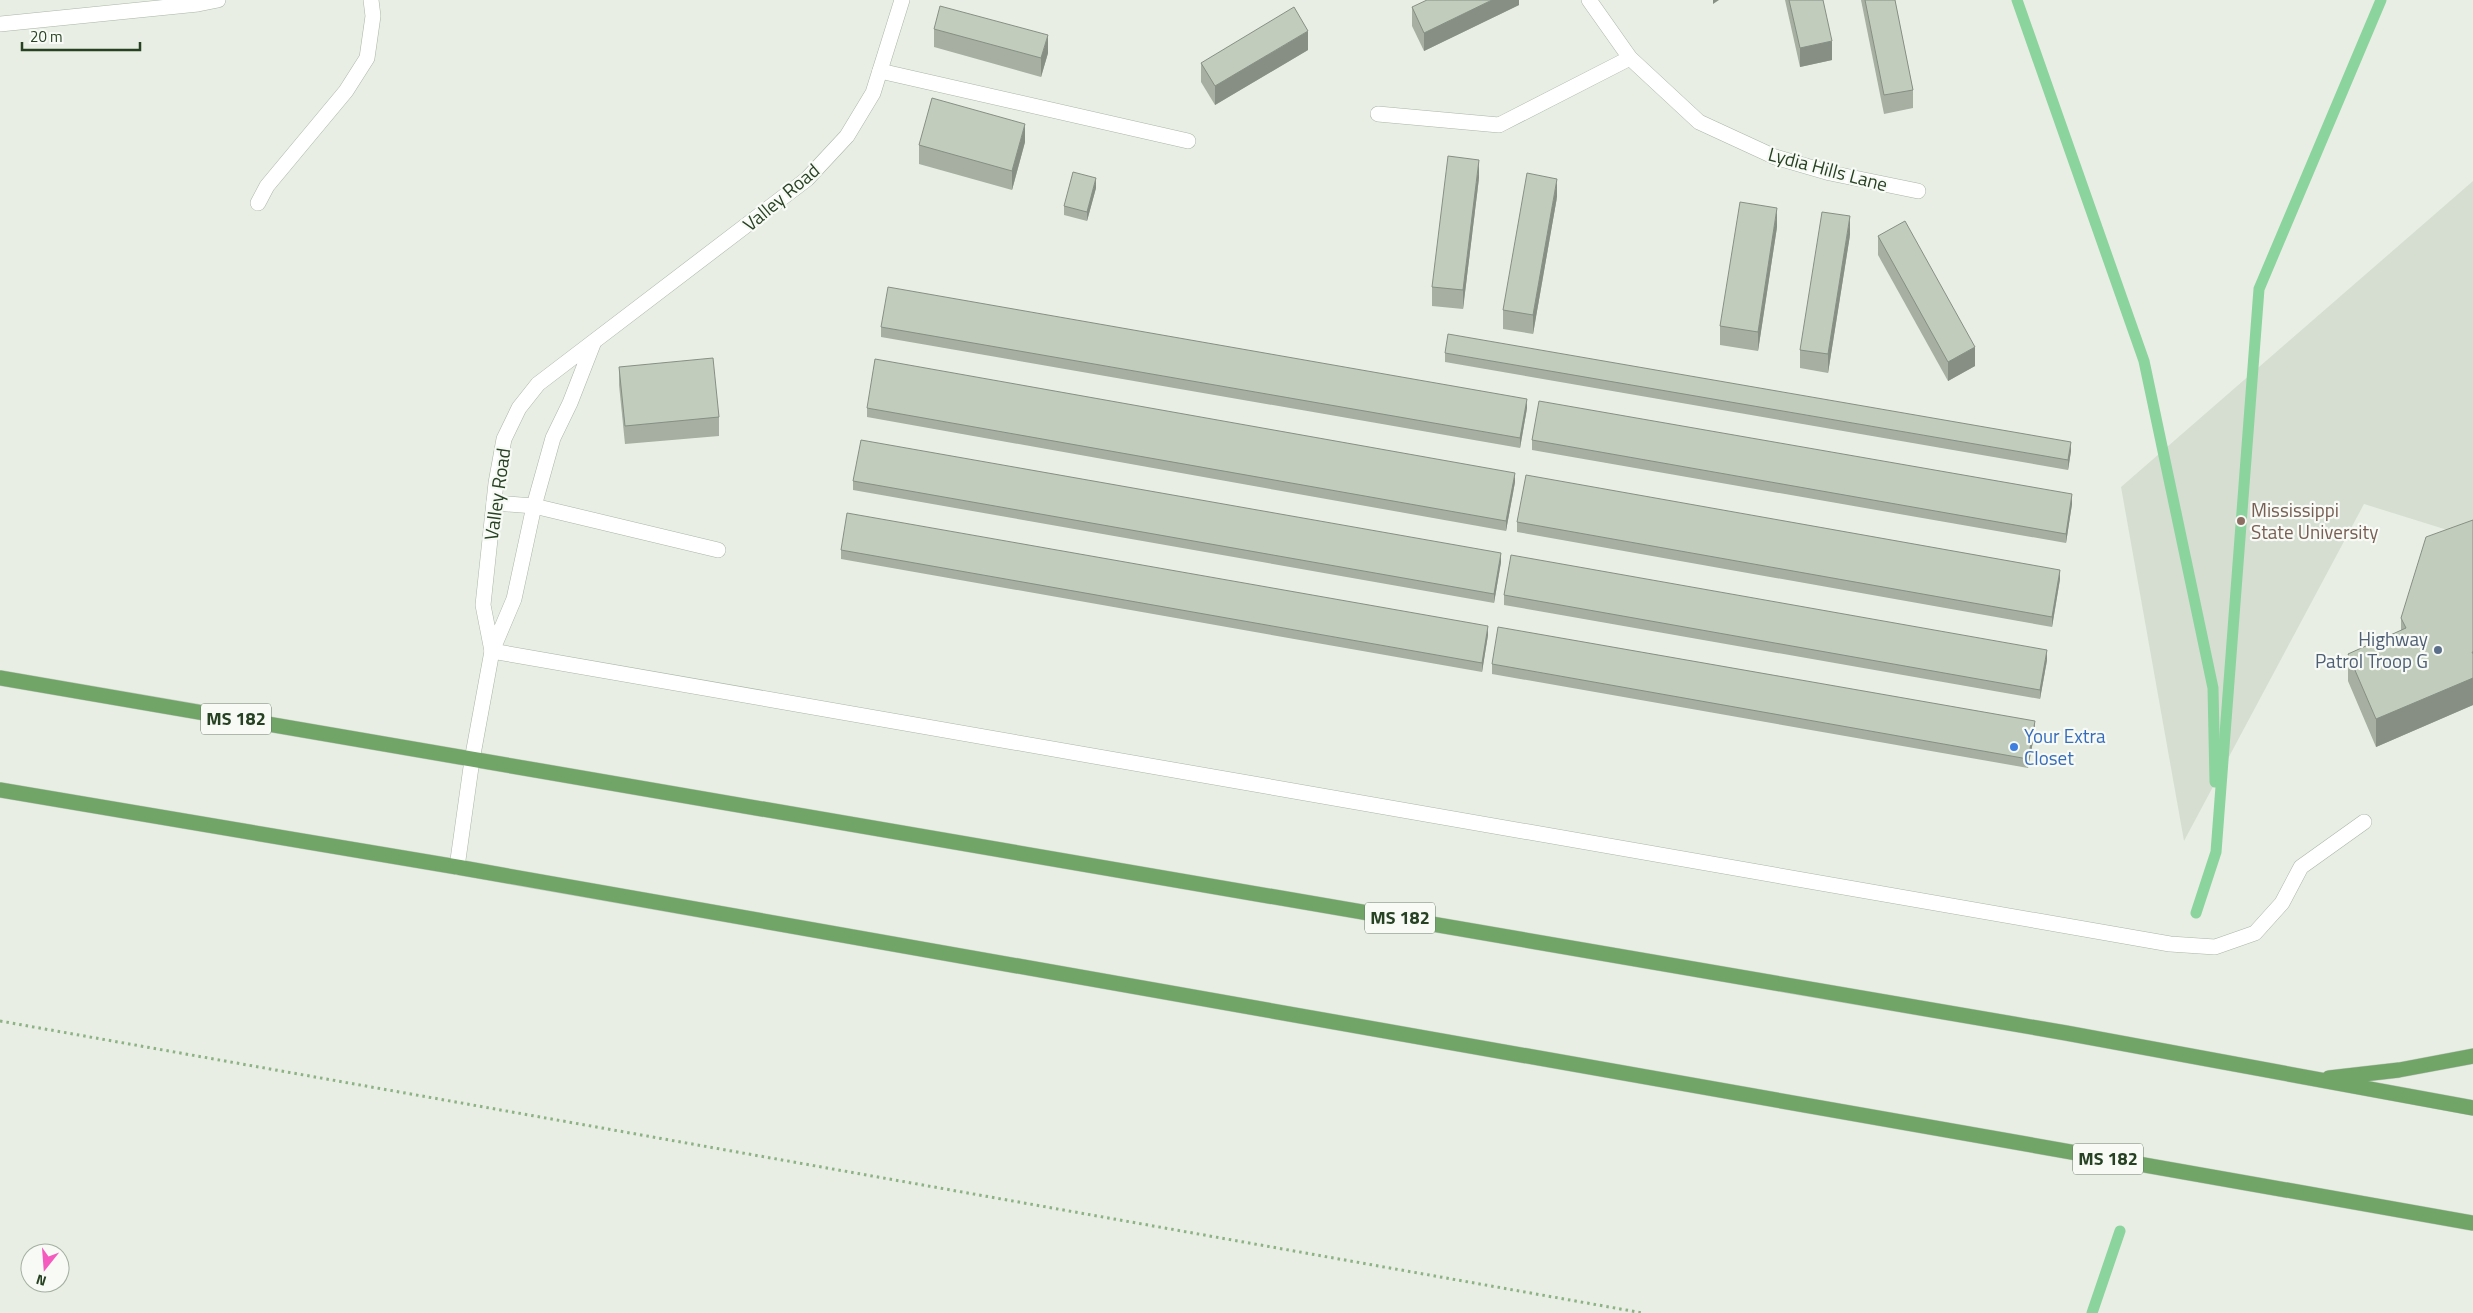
<svg xmlns="http://www.w3.org/2000/svg" width="2473" height="1313" font-family="'Titillium Web',sans-serif">
<style>
.built{fill:#d6ded2}
.lines{fill:none;stroke-linecap:round;stroke-linejoin:round}
.stream{stroke:#8bd49e;stroke-width:11}
.service-casing{stroke:#aab7a6;stroke-width:16}
.minor-casing{stroke:#aab7a6;stroke-width:16}
.primary-casing{stroke:#c3cac1;stroke-width:16}
.path{stroke:#8db284;stroke-width:3;stroke-dasharray:2.5 4;stroke-linecap:butt}
.service{stroke:#fff;stroke-width:15}
.minor{stroke:#fff;stroke-width:15}
.primary{stroke:#71a568;stroke-width:15}
.wall{fill:#a6afa2}
.shaded-wall{fill:#878f84}
.building{fill:#c1ccbc;stroke:#878f84}
.education-dot{fill:#8d6e63;stroke:#f7faf5;stroke-width:2}
.service-dot{fill:#5c6f8a;stroke:#f7faf5;stroke-width:2}
.shop-dot{fill:#3f7fe0;stroke:#f7faf5;stroke-width:2}
.labels{text-anchor:middle;stroke-width:4.5;stroke-linejoin:round;paint-order:stroke}
.shield{fill:#f7faf5;stroke:#657862;stroke-width:1}
.shield-label{font-size:18px;font-weight:bold;fill:#274123}
.street-label{font-size:19px;fill:#274123;stroke:#f7faf5}
.education-label{font-size:19px;fill:#785e54;stroke:#f7faf5;text-anchor:start}
.service-label{font-size:19px;fill:#4e5e75;stroke:#f7faf5;text-anchor:end}
.shop-label{font-size:19px;fill:#366cbe;stroke:#f7faf5;text-anchor:start}
</style>
<rect width="100%" height="100%" fill="#e8eee4"/>
<!-- built -->
<path class="built" d="M2473,181V538L2364,504L2184,841L2121,487Z"/>
<g class="lines">
<!-- stream -->
<g class="stream">
<path d="M2017,0L2144,361L2213,688L2215,782"/>
<path d="M2196,913L2216,852L2259,289L2381,0"/>
<path d="M2092,1313L2120,1231"/>
</g>
<defs>
<g id="service">
<path d="M880,71L1188,141"/>
<path d="M1378,114L1499,125L1630,58"/>
<path d="M258,203L267,186L346,91L367,58L373,16L371,0"/>
<path d="M494,503L534,506L718,550"/>
<path d="M492,651L2170,944L2215,947L2255,933L2282,903L2301,867L2364,822"/>
</g>
<g id="minor">
<path d="M1589,0L1630,58L1699,122L1775,157L1830,173L1918,191"/>
<path d="M0,24L198,4L218,0"/>
<path d="M593,344L570,403L553,438L534,506L514,599L492,651L483,605L496,483L504,439L519,408L538,384L807,179L847,136L873,93L902,0"/>
<path d="M457,867L472,760L492,651"/>
</g>
<g id="primary">
<path d="M0,678L2066,1033L2473,1108"/>
<path d="M0,790L457,867L2473,1223"/>
<path d="M2329,1078L2399,1070L2473,1056"/>
</g>
</defs>
<!-- service casing -->
<use href="#service" class="service-casing"/>
<!-- minor casing -->
<use href="#minor" class="minor-casing"/>
<!-- primary casing -->
<use href="#primary" class="primary-casing"/>
<!-- path -->
<path class="path" d="M0,1021L1643,1313"/>
<!-- service -->
<use href="#service" class="service"/>
<!-- minor -->
<use href="#minor" class="minor"/>
<!-- primary -->
<use href="#primary" class="primary"/>
</g>
<!-- wall -->
<g class="wall">
<path d="M1519,0V5L1424,51L1412,26V7Z"/>
<path d="M1785,0H1823L1832,60L1800,67Z"/>
<path d="M1861,0H1895L1913,90V108L1884,114Z"/>
<path d="M934,29L1048,53L1041,77L934,47Z"/>
<path d="M1308,50L1215,105L1201,82V63Z"/>
<path d="M1025,142L1012,190L919,164V145Z"/>
<path d="M1479,178L1463,309L1432,306V287Z"/>
<path d="M1096,188L1087,221L1064,215V206Z"/>
<path d="M1557,197L1533,334L1503,329V310Z"/>
<path d="M1777,227L1758,351L1720,345V326Z"/>
<path d="M1850,235L1828,373L1800,368V350Z"/>
<path d="M1878,236L1975,366L1948,381L1878,255Z"/>
<path d="M881,327L1527,408L1520,448L881,337Z"/>
<path d="M1445,353L2071,451L2068,470L1445,362Z"/>
<path d="M619,367L719,417V436L625,444L619,385Z"/>
<path d="M867,408L1515,482L1506,531L867,417Z"/>
<path d="M1532,440L2072,504L2066,543L1532,450Z"/>
<path d="M853,481L1501,562L1494,603L853,490Z"/>
<path d="M2473,520V705L2376,747L2348,681V654L2401,631V618Z"/>
<path d="M1517,522L2060,579L2052,627L1517,532Z"/>
<path d="M841,550L1488,635L1482,672L841,559Z"/>
<path d="M1504,595L2047,660L2040,699L1504,605Z"/>
<path d="M1492,664L2035,731L2028,768L1492,674Z"/>
</g>
<!-- shaded-wall -->
<g class="shaded-wall">
<path d="M1492,0H1519V5L1424,51V33Z"/>
<path d="M1713,0H1719L1713,4Z"/>
<path d="M1308,31V50L1215,105V86Z"/>
<path d="M1048,35V53L1041,77V58Z"/>
<path d="M1832,41V60L1800,67V48Z"/>
<path d="M1025,124V142L1012,190V171Z"/>
<path d="M1479,160V178L1463,309V290Z"/>
<path d="M1096,178V188L1087,221V212Z"/>
<path d="M1557,179V197L1533,334V315Z"/>
<path d="M1777,208V227L1758,351V332Z"/>
<path d="M1850,216V235L1828,373V354Z"/>
<path d="M1975,347V366L1948,381V362Z"/>
<path d="M1527,399V408L1520,448V438Z"/>
<path d="M2071,442V451L2068,470V460Z"/>
<path d="M1515,473V482L1506,531V521Z"/>
<path d="M2072,494V504L2066,543V534Z"/>
<path d="M1501,553V562L1494,603V594Z"/>
<path d="M2060,570V579L2052,627V617Z"/>
<path d="M1488,626V635L1482,672V663Z"/>
<path d="M2047,650V660L2040,699V690Z"/>
<path d="M2473,652V705L2376,747V719Z"/>
<path d="M2035,721V731L2028,768V759Z"/>
</g>
<!-- building -->
<g class="building">
<path d="M1427,0H1492L1424,33L1412,7Z"/>
<path d="M1789,0H1823L1832,41L1800,48Z"/>
<path d="M1865,0H1895L1913,90L1884,95Z"/>
<path d="M940,6L1048,35L1041,58L934,29Z"/>
<path d="M1294,7L1308,31L1215,86L1201,63Z"/>
<path d="M932,98L1025,124L1012,171L919,145Z"/>
<path d="M1448,156L1479,160L1463,290L1432,287Z"/>
<path d="M1073,172L1096,178L1087,212L1064,206Z"/>
<path d="M1527,173L1557,179L1533,315L1503,310Z"/>
<path d="M1740,202L1777,208L1758,332L1720,326Z"/>
<path d="M1822,212L1850,216L1828,354L1800,350Z"/>
<path d="M1905,221L1975,347L1948,362L1878,236Z"/>
<path d="M888,287L1527,399L1520,438L881,327Z"/>
<path d="M1448,334L2071,442L2068,460L1445,353Z"/>
<path d="M713,358L719,417L625,426L619,367Z"/>
<path d="M875,359L1515,473L1506,521L867,408Z"/>
<path d="M1539,401L2072,494L2066,534L1532,440Z"/>
<path d="M861,440L1501,553L1494,594L853,481Z"/>
<path d="M1526,475L2060,570L2052,617L1517,522Z"/>
<path d="M847,513L1488,626L1482,663L841,550Z"/>
<path d="M2473,520V652H2472L2473,654V678L2376,719L2348,654L2406,628L2401,618L2426,537Z"/>
<path d="M1511,555L2047,650L2040,690L1504,595Z"/>
<path d="M1498,627L2035,721L2028,759L1492,664Z"/>
</g>
<!-- markers -->
<circle class="education-dot" cx="2241" cy="521" r="5"/>
<circle class="service-dot" cx="2438" cy="650" r="5"/>
<circle class="shop-dot" cx="2014" cy="747" r="5"/>
<g class="labels">
<!-- shield labels -->
<g class="shield">
<rect x="201" y="703.5" width="70" height="31" rx="4"/>
<rect x="1365" y="902.5" width="70" height="31" rx="4"/>
<rect x="2073" y="1143.5" width="70" height="31" rx="4"/>
</g>
<g class="shield-label">
<text x="236" y="725">MS 182</text>
<text x="1400" y="924">MS 182</text>
<text x="2108" y="1165">MS 182</text>
</g>
<!-- street labels -->
<g class="street-label">
<text transform="translate(1828 169) rotate(15)" y="7">Lydia Hills Lane</text>
<text transform="translate(781 197) rotate(-40)" y="7">Valley Road</text>
<text transform="translate(497 494) rotate(-82)" y="7">Valley Road</text>
</g>
<!-- education labels -->
<g class="education-label">
<text x="2251" y="517">Mississippi<tspan x="2251" dy="22">State University</tspan></text>
</g>
<!-- service labels -->
<g class="service-label">
<text x="2428" y="646">Highway<tspan x="2428" dy="22">Patrol Troop G</tspan></text>
</g>
<!-- shop labels -->
<g class="shop-label">
<text x="2024" y="743">Your Extra<tspan x="2024" dy="22">Closet</tspan></text>
</g>
</g>
<!-- north arrow -->
<g transform="translate(45 1268) rotate(197)"><circle r="24" fill="#f7faf5" stroke="#a4b0a1"/>
<path d="M0-4L9 19L0 12L-9 19Z" fill="#f55bbe"/>
<text y="-8" font-size="14" font-weight="bold" text-anchor="middle" fill="#274123">N</text>
</g>
<!-- scale -->
<path d="M22 42v8h118v-8" fill="none" stroke="#274123" stroke-width="2.5"/>
<text x="30" y="42" font-size="15" fill="#274123" stroke="#f7faf5" stroke-width="4" paint-order="stroke">20 m</text>
</svg>
